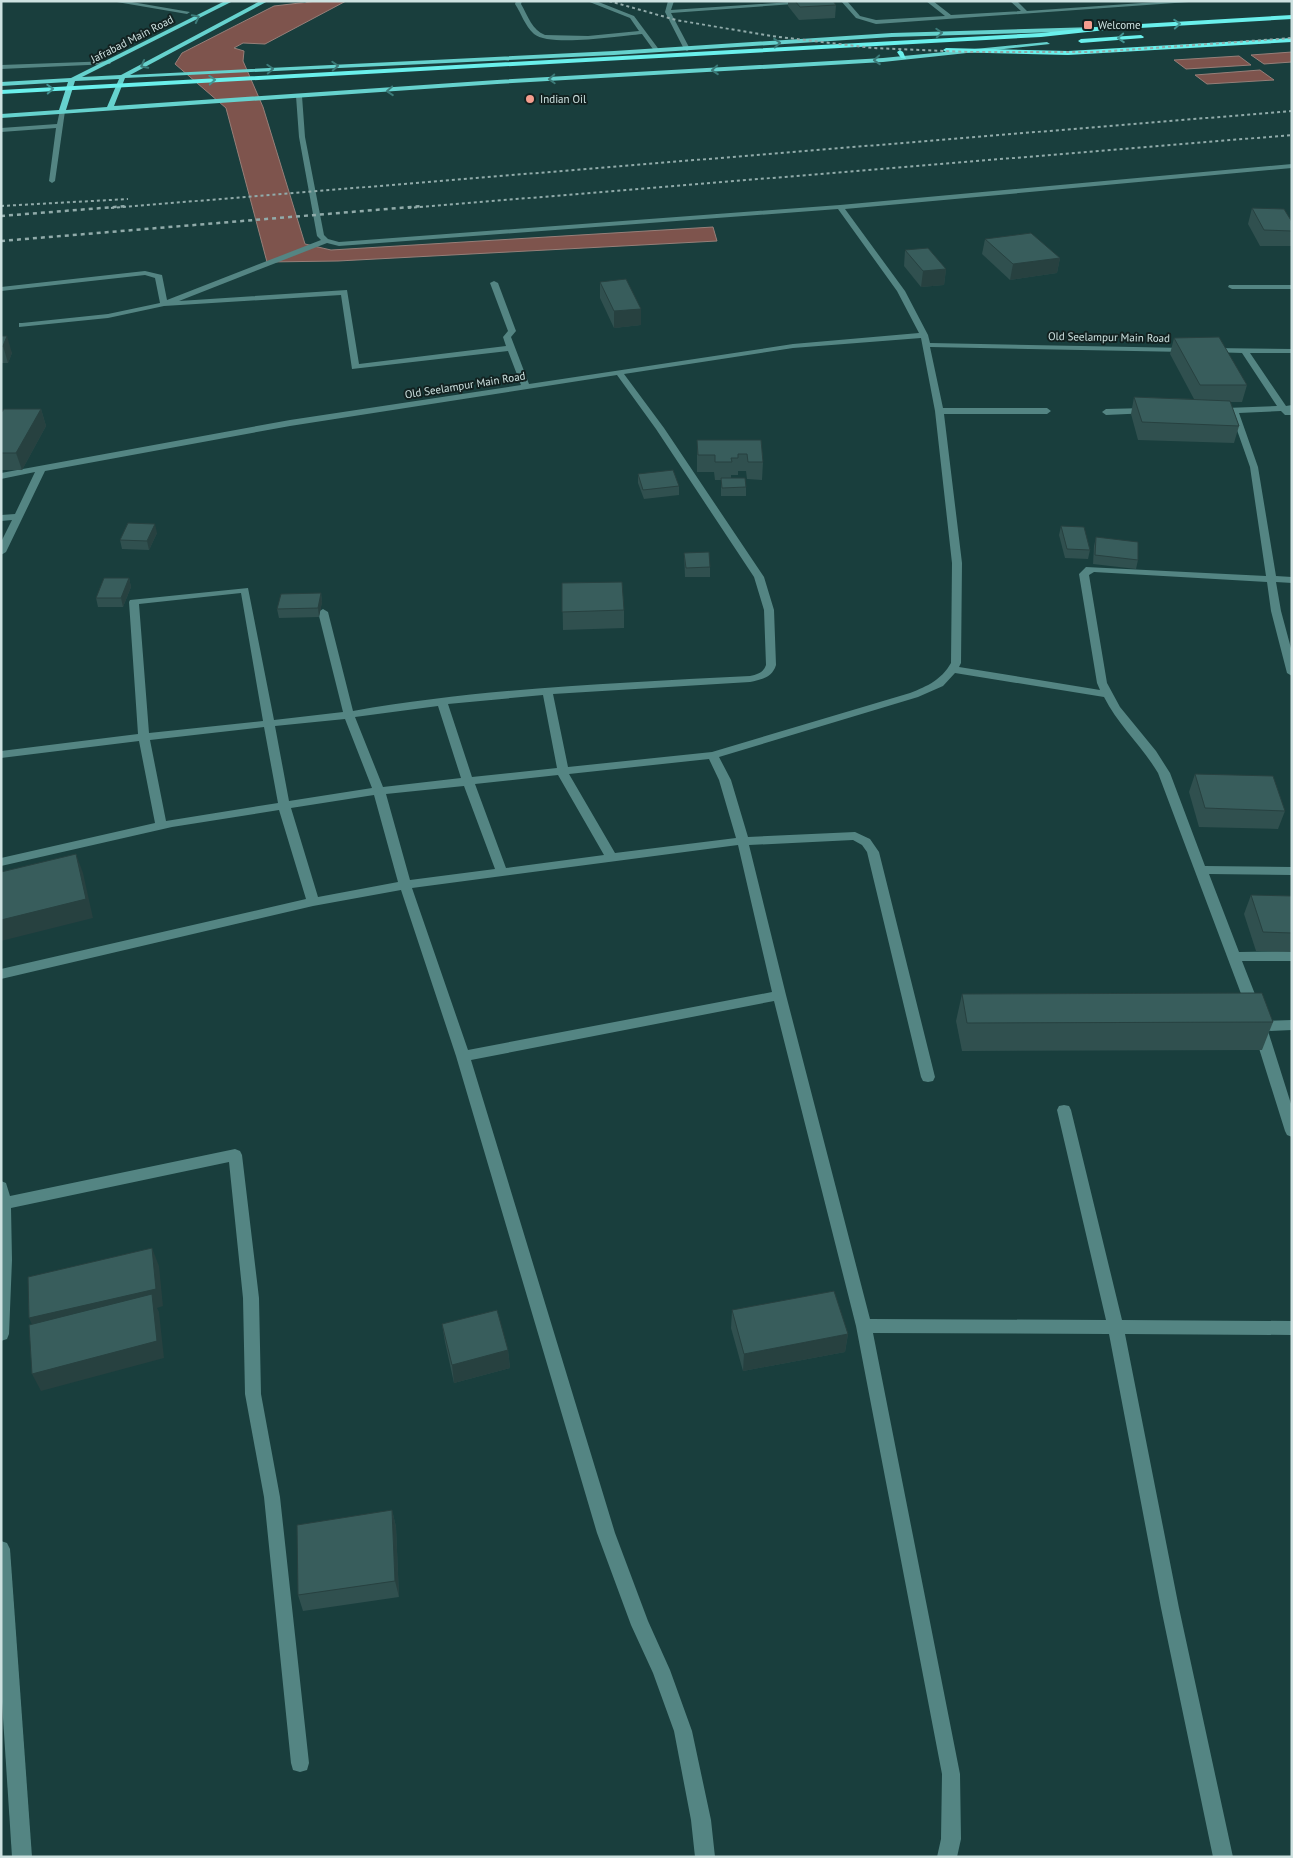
<svg xmlns="http://www.w3.org/2000/svg" width="1293" height="1858" font-family="'PT Sans',sans-serif">
<style>
.water{fill:#7e544d;stroke:#967f79}
.lines{fill:none;stroke-linecap:round;stroke-linejoin:round}
.minor{fill:#548583;fill-rule:evenodd}
.major{fill:#66d2ce;fill-rule:evenodd}
.highway{fill:#6af0ec;fill-rule:evenodd}
.rail-far1{stroke:#91abaa;stroke-width:2;stroke-dasharray:3 3;stroke-linecap:butt}
.rail{stroke:#91abaa;stroke-width:2.5;stroke-dasharray:4 4;stroke-linecap:butt}
.wall{fill:#30504f}
.shaded-wall{fill:#274140}
.building{fill:#385d5c;stroke:#274140}
.oneway{stroke:#3c7a78}
.oneway2{stroke:#429391}
.poi-dot{fill:#f59d8e;stroke:#122221;stroke-width:2}
.labels{text-anchor:middle;stroke-width:4;stroke-linejoin:round;paint-order:stroke}
.far-poi-label{font-size:11px;fill:#cee2e1;stroke:#122221;text-anchor:start}
.far-street-label{font-size:11px;fill:#cee2e1;stroke:#122221}
</style>
<rect width="100%" height="100%" fill="#193e3d"/>
<!-- water -->
<g class="water">
<path d="M317,1H346L265,44L243,43L234,48L244,51L243,61L263,107L305,244L331,250L713,227L717,241L338,261L267,262L226,108L175,64L182,53L274,6Z"/>
<path d="M1292,52V62L1264,64L1251,55Z"/>
<path d="M1239,56L1251,65L1186,69L1174,60Z"/>
<path d="M1260,70L1274,80L1207,84L1195,75Z"/>
</g>
<g class="lines">
<!-- minor -->
<g class="minor">
<path d="M111,1H126L190,12L187,14Z"/>
<path d="M516,1H522L521,4C528,16 532,30 545,35L588,36L639,31L630,18L587,1H596L634,16L660,51L655,52L642,34C620,36 549,47 534,34C525,26 521,13 515,4Z"/>
<path d="M668,1H674L671,10L805,1L808,3L671,13L690,49L687,51L684,49L665,12Z"/>
<path d="M841,1H847L860,16L876,20L945,16L926,1H933L951,15L1021,11L1010,1H1017L1027,11L1171,1H1203L876,24L856,18Z"/>
<path d="M112,61L110,64L1,69V65Z"/>
<path d="M299,94L302,96L305,137L324,235L328,239L339,242L840,205L1292,164V168L845,209L905,291L928,335L930,343L1186,348L1190,350L1186,352L930,347L943,408H1047L1051,411L1047,414H944L962,563L961,663L959,667L1100,690L1097,683L1079,574L1086,567L1266,576L1250,467L1231,413L1222,411L1226,408L1277,406L1242,353L1211,352L1207,350L1211,348L1292,349V353H1250L1286,406L1292,405L1291,415H1285L1281,411L1239,413L1258,467L1276,576L1292,577V583L1276,582L1281,611L1292,652V676L1287,673L1271,611L1267,582L1094,572L1089,575L1107,683L1120,707L1156,751L1170,773L1205,866L1292,867V875L1209,874L1239,952L1292,951V961H1242L1260,1007L1258,1010H1248L1246,1007L1158,773C1142,746 1118,725 1104,697L955,673L943,686L918,697L719,757L731,780L748,837L855,832L870,839L879,852L935,1077L933,1081L928,1082L923,1081L921,1077L867,852L862,845L853,840L749,845L786,995L870,1319L1106,1320L1057,1110L1059,1106L1064,1105L1069,1106L1071,1110L1122,1320L1292,1321V1335L1125,1334L1179,1608L1233,1857H1213L1161,1608L1109,1334L873,1333L960,1774L961,1839L957,1857H937L941,1839L942,1774L856,1326L774,1001L471,1060L615,1533L648,1621L670,1670L692,1731L711,1820L715,1857H695L691,1820L674,1731L653,1673L631,1625L597,1533L456,1056L401,890L313,906L1,979V969L306,899L279,810L172,827L1,866V858L155,823L139,741L1,758V751L138,734L129,602L130,600L248,588L274,720L343,712L318,612L323,609L328,612L353,711C484,688 617,683 750,676C758,674 763,673 766,665L764,610L754,577L656,429L617,375L290,426L45,471L6,552L1,555V542L12,520L1,521V515L15,514L35,472L1,479V473L290,420L521,385L508,351L352,369L341,295L164,306L108,318L19,327V323H22L108,314L160,303L155,278L145,275L1,291V287L145,271L162,275L167,300L321,240L317,236L299,137L296,96ZM838,209L897,291L919,333L793,344L529,384L511,337L516,331L498,283L494,281L490,283L508,331L503,337L506,346L359,364L347,290L179,301L327,243L339,246ZM921,338L935,411L952,563L951,663C941,680 928,686 910,693L712,752L568,767L553,694L750,682C762,679 772,678 776,665L774,610L764,577L664,428L624,374L793,348ZM241,593L263,721L149,733L139,604ZM543,695L557,768L472,777L448,704ZM438,706L461,778L383,787L355,717ZM345,719L372,788L289,801L275,726ZM264,727L278,803L166,821L150,740ZM709,759L719,780L736,838L615,853L569,774ZM558,775L604,855L506,868L475,784ZM464,786L495,869L410,880L386,794ZM374,795L398,882L318,897L291,808ZM738,845L772,992L468,1050L412,888Z"/>
<path d="M60,110L65,111L55,181L52,183L49,181L56,128L1,132V128L57,124Z"/>
<path d="M1229,285H1292V289H1232L1228,287Z"/>
<path d="M1146,408L1149,409V413L1106,415L1102,412L1106,409Z"/>
<path d="M1292,1020V1030L1268,1031L1292,1107V1137L1287,1135L1285,1131L1252,1026L1254,1022L1259,1021Z"/>
<path d="M235,1149L240,1151L242,1155L259,1298L261,1394L280,1497L309,1763L307,1770L300,1772L293,1770L291,1763L264,1497L245,1394L243,1298L229,1162L11,1208L12,1260L9,1334L7,1339L1,1341V1181L6,1183L10,1196Z"/>
<path d="M1,1541L7,1543L10,1549L32,1857H12L1,1687Z"/>
</g>
<!-- major -->
<path class="major" d="M225,1H233L82,77L121,75L260,1H268L130,75L614,51L892,33L1095,27L1098,29L1095,31L892,37L614,55L125,78L114,106L497,80L883,58L1047,42L1050,44L883,62L497,84L1,118V114L59,110L68,82L1,86V82L71,78ZM119,79L107,107L66,110L75,81Z"/>
<!-- highway -->
<g class="highway">
<path d="M1292,15V19L1106,30L1041,37L1,94V90L1041,33L1106,26Z"/>
<path d="M1141,35L1144,37L1143,38L1081,43L1078,41L1081,39Z"/>
<path d="M1292,38V42L1068,55L946,52L943,50L946,48L1068,51Z"/>
<path d="M900,50L903,52L906,59L901,58L897,52Z"/>
</g>
<!-- rail-far1 -->
<g class="rail-far1">
<path d="M609,1L676,20L771,36L873,48L968,52H1096L1292,38"/>
<path d="M1,206L128,199"/>
<path d="M111,208L1292,111"/>
<path d="M408,208L1292,135"/>
</g>
<!-- rail -->
<g class="rail">
<path d="M1,216L127,206"/>
<path d="M1,241L423,206"/>
</g>
</g>
<!-- wall -->
<g class="wall">
<path d="M291,1H308L305,3Z"/>
<path d="M788,1H833L836,5L835,18L799,20L788,6Z"/>
<path d="M1252,208L1292,222V246H1260L1248,224Z"/>
<path d="M985,239L1060,258L1057,273L1010,280L982,254Z"/>
<path d="M905,250L946,269L944,285L921,287L904,266Z"/>
<path d="M600,282L641,325L614,328L600,298Z"/>
<path d="M1,336L12,353L8,363H1Z"/>
<path d="M1174,338L1247,385L1242,402H1230L1239,426L1234,443L1138,440L1131,414L1134,397L1194,399L1170,354Z"/>
<path d="M41,409L46,426L22,470H1V413Z"/>
<path d="M697,440H761L763,462L762,480L747,479L746,471H738V475H731V478L746,487V496H721V480H715L714,472H697Z"/>
<path d="M638,474L679,486V495L644,499L638,483Z"/>
<path d="M1061,526L1090,550L1088,559L1065,558L1059,535Z"/>
<path d="M157,533L149,550L122,549L120,540Z"/>
<path d="M1096,537L1138,560L1136,569L1093,564L1094,546Z"/>
<path d="M684,553L710,567V577H685Z"/>
<path d="M129,578L131,587L123,607H98L96,598Z"/>
<path d="M562,583L624,610V628L563,630Z"/>
<path d="M321,593L322,602L319,617L279,618L277,609Z"/>
<path d="M1195,774L1285,811L1278,829L1199,827L1189,792Z"/>
<path d="M1251,895L1292,896V952L1256,951L1244,914Z"/>
<path d="M962,994L1273,1022L1262,1050L962,1051L956,1021Z"/>
<path d="M732,1310L848,1334L845,1352L743,1371L731,1328Z"/>
<path d="M442,1324L508,1350L510,1368L454,1383L445,1342Z"/>
<path d="M392,1510L396,1527L399,1597L303,1611L298,1595Z"/>
</g>
<!-- shaded-wall -->
<g class="shaded-wall">
<path d="M1060,258L1057,273L1010,280L1013,264Z"/>
<path d="M946,269L944,285L921,287L923,271Z"/>
<path d="M641,309V325L614,328V311Z"/>
<path d="M7,336L12,353L8,363L3,346Z"/>
<path d="M41,409L46,426L22,470L16,453Z"/>
<path d="M155,524L157,533L149,550L147,541Z"/>
<path d="M129,578L131,587L123,607L121,598Z"/>
<path d="M321,593L322,602L319,617L318,608Z"/>
<path d="M76,854L83,873L93,918L1,941V920Z"/>
<path d="M152,1248L159,1266L163,1306L157,1308L159,1312L164,1358L41,1391L32,1374L37,1336L29,1318Z"/>
<path d="M848,1334L845,1352L743,1371L744,1354Z"/>
<path d="M508,1350L510,1368L454,1383L452,1365Z"/>
<path d="M392,1510L396,1527L399,1597L395,1581Z"/>
</g>
<!-- building -->
<g class="building">
<path d="M795,1H833L836,5L800,7Z"/>
<path d="M1252,208L1284,209L1292,222V231L1264,230Z"/>
<path d="M1031,233L1060,258L1013,264L985,239Z"/>
<path d="M928,248L946,269L923,271L905,250Z"/>
<path d="M626,279L641,309L614,311L600,282Z"/>
<path d="M1,336H7L3,346L1,347Z"/>
<path d="M1219,337L1247,385H1200L1174,338Z"/>
<path d="M1134,397L1230,401L1239,426L1142,422Z"/>
<path d="M4,409H41L16,453H1V413Z"/>
<path d="M697,440H761L763,462H748L747,454H738V458H731L732,462H715V455H698Z"/>
<path d="M673,470L679,486L643,490L638,474Z"/>
<path d="M721,478H745L746,487L722,488Z"/>
<path d="M128,523L155,524L147,541L120,540Z"/>
<path d="M1061,526L1084,527L1090,550L1067,549Z"/>
<path d="M1096,537L1138,542V560L1095,555Z"/>
<path d="M709,552L710,567L686,568L684,553Z"/>
<path d="M104,578H129L121,598H96Z"/>
<path d="M622,582L624,610L562,612V583Z"/>
<path d="M321,593L318,608L277,609L281,594Z"/>
<path d="M1195,774L1273,776L1285,811L1205,808Z"/>
<path d="M76,854L86,899L1,920V872Z"/>
<path d="M1251,895L1292,896V933L1263,932Z"/>
<path d="M1262,993L1273,1022L967,1023L962,994Z"/>
<path d="M152,1248L156,1289L29,1318L28,1277Z"/>
<path d="M834,1291L848,1334L744,1354L732,1310Z"/>
<path d="M152,1294L157,1341L32,1374L29,1325Z"/>
<path d="M497,1310L508,1350L452,1365L442,1324Z"/>
<path d="M392,1510L395,1581L298,1595L297,1525Z"/>
</g>
<!-- one-way arrows -->
<defs><path id="oneway-chevron" d="M-2-3.5L2.5 0L-2 3.5" fill="none" stroke-width="1.6" stroke-linecap="round" stroke-linejoin="round" transform="scale(1.25)"/></defs>
<g class="oneway">
<use href="#oneway-chevron" transform="translate(196 18) rotate(-27)"/>
<use href="#oneway-chevron" transform="translate(939 33) rotate(-3)"/>
<use href="#oneway-chevron" transform="translate(777 43) rotate(-4)"/>
<use href="#oneway-chevron" transform="translate(877 60) rotate(176)"/>
<use href="#oneway-chevron" transform="translate(144 65) rotate(152)"/>
<use href="#oneway-chevron" transform="translate(335 66) rotate(-3)"/>
<use href="#oneway-chevron" transform="translate(270 69) rotate(-3)"/>
<use href="#oneway-chevron" transform="translate(715 70) rotate(176)"/>
<use href="#oneway-chevron" transform="translate(552 79) rotate(177)"/>
<use href="#oneway-chevron" transform="translate(390 91) rotate(176)"/>
</g>
<g class="oneway2">
<use href="#oneway-chevron" transform="translate(1177 24) rotate(-4)"/>
<use href="#oneway-chevron" transform="translate(1121 38) rotate(176)"/>
<use href="#oneway-chevron" transform="translate(212 80) rotate(-3)"/>
<use href="#oneway-chevron" transform="translate(50 89) rotate(-3)"/>
</g>
<!-- markers -->
<g class="poi-dot">
<rect x="1083" y="20" width="10" height="10" rx="2.5"/>
<circle cx="530" cy="99" r="5"/>
</g>
<g class="labels">
<!-- far-poi labels -->
<g class="far-poi-label">
<text x="1098" y="29">Welcome</text>
<text x="540" y="103">Indian Oil</text>
</g>
<!-- far-street labels -->
<g class="far-street-label">
<text transform="translate(132 39) rotate(-27)" y="4">Jafrabad Main Road</text>
<text transform="translate(1109 337) rotate(1)" y="4">Old Seelampur Main Road</text>
<text transform="translate(465 385) rotate(-9)" y="4">Old Seelampur Main Road</text>
</g>
</g>
<!-- border -->
<rect width="1293" height="1858" fill="none" stroke="#cee2e1" stroke-width="5"/>
</svg>
